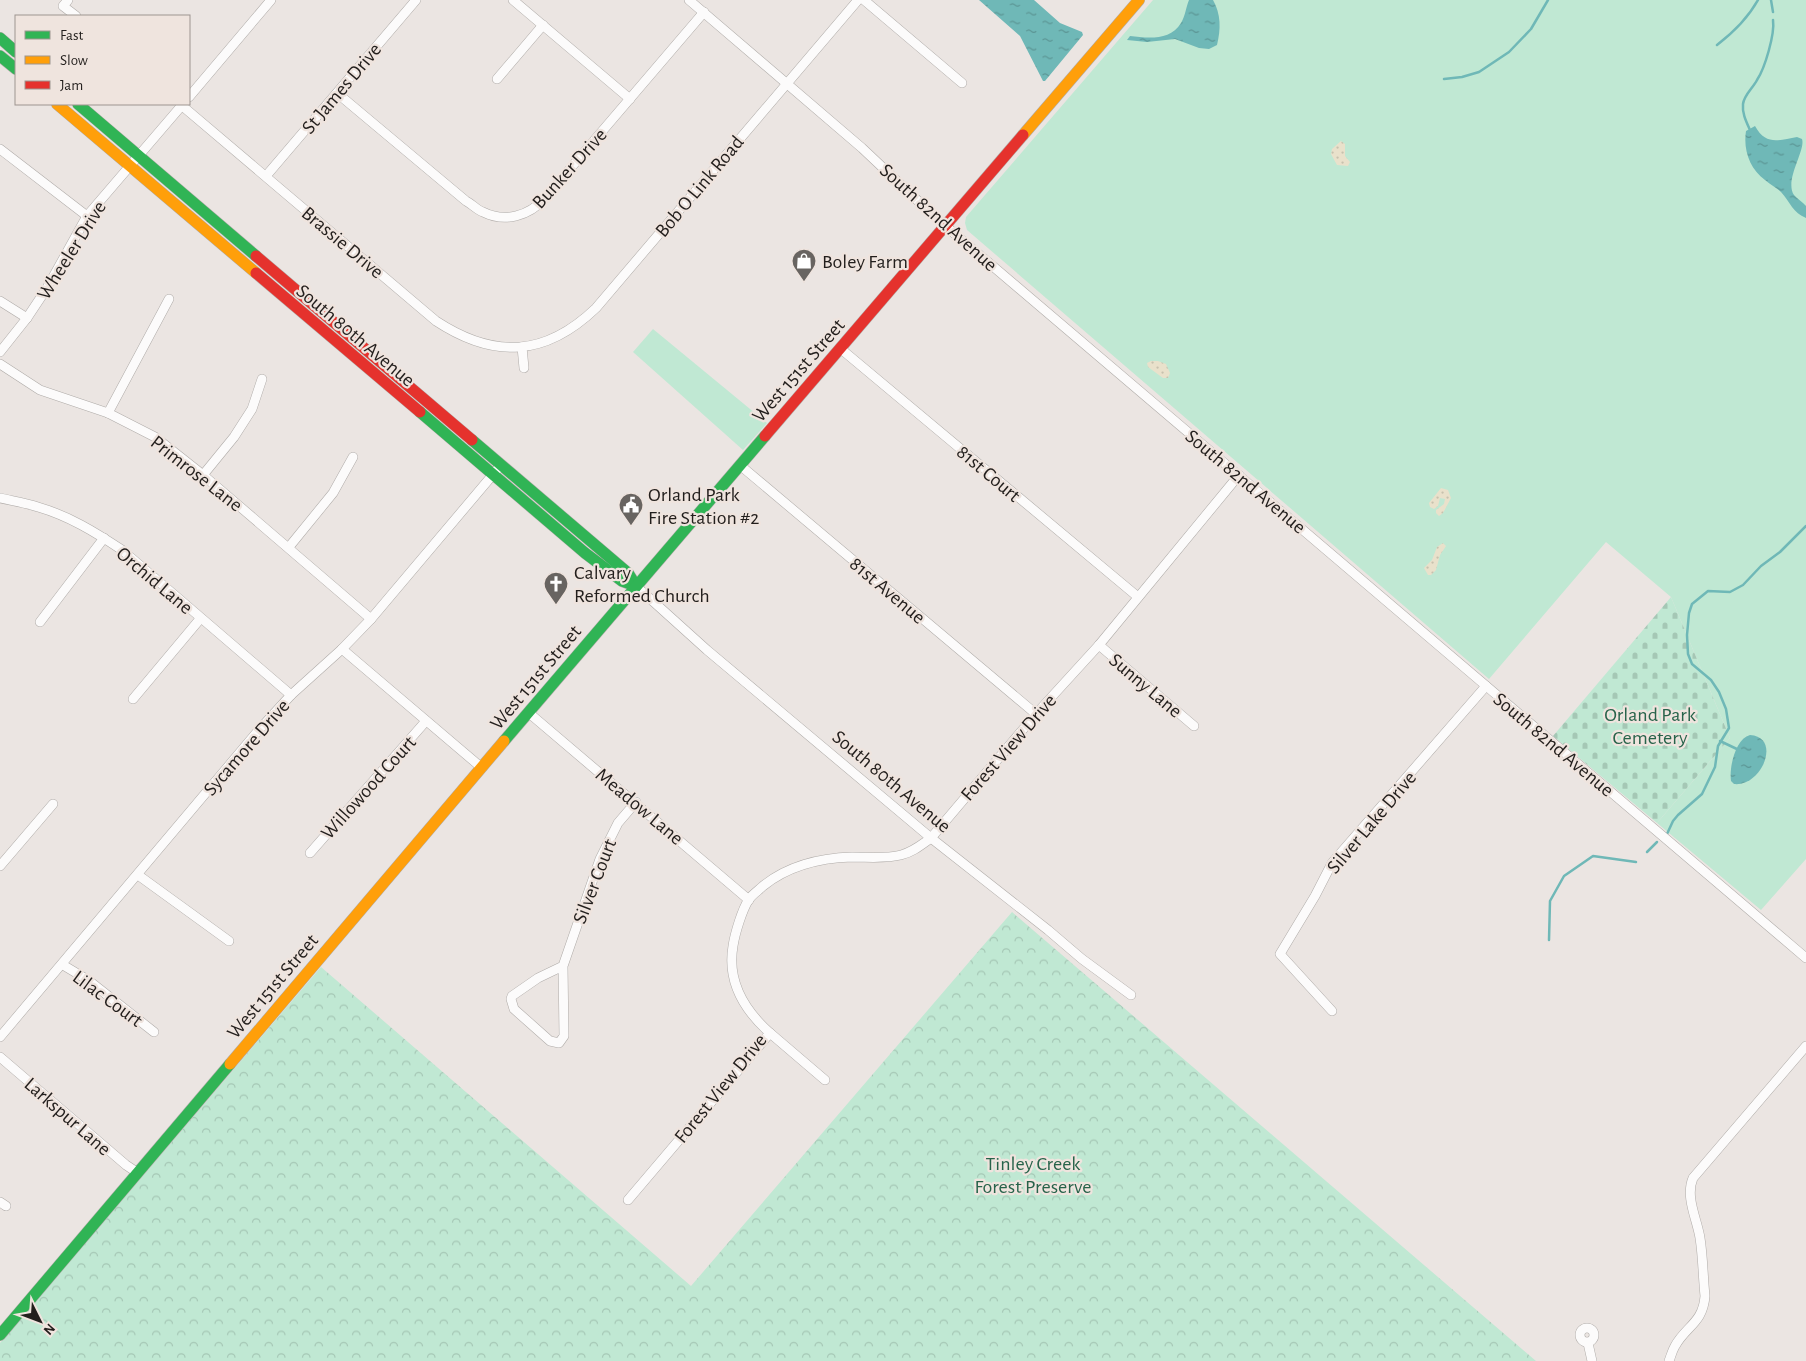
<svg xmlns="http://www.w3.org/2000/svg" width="1806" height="1361" font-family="'Alegreya Sans',sans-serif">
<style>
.green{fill:#c0e8d3}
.sand{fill:url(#sand-dots)}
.cemetery{fill:url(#cemetery-stones)}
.park{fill:url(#park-crowns)}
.water{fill:url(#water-ripples)}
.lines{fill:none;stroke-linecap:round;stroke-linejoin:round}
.stream{stroke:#6fb8b7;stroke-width:2.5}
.street-casing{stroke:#afaba8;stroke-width:10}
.fast-casing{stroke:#afaba8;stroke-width:12}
.slow-casing{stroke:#afaba8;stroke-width:12}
.jam-casing{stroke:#afaba8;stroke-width:12}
.street{stroke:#fcfbfb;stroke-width:9}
.fast{stroke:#30b455;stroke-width:11}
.slow{stroke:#ff9f0a;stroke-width:11}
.jam{stroke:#e5322d;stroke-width:11}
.labels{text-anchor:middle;stroke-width:4.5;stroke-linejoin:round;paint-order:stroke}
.street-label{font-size:20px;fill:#221e1c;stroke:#efe4de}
.poi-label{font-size:20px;fill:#221e1c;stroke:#efe4de;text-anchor:start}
.park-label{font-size:20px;fill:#27634a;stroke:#efe4de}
</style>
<defs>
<pattern id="sand-dots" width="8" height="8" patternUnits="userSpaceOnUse" patternTransform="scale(1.25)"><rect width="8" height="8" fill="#e9e1cb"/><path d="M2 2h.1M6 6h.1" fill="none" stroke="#c8c1ae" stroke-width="1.8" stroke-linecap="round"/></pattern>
<pattern id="cemetery-stones" width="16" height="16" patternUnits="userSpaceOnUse" patternTransform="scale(1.25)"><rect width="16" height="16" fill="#c0e8d3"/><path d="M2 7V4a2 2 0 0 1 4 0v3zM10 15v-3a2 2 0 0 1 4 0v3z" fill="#a5c7b5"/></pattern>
<pattern id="park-crowns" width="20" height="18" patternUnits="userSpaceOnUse" patternTransform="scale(1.25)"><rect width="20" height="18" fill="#c0e8d3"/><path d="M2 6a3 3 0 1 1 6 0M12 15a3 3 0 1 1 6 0" fill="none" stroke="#a5c7b5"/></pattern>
<pattern id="water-ripples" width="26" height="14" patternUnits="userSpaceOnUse" patternTransform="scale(1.25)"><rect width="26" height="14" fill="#6fb8b7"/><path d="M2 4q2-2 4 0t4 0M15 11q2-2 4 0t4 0" fill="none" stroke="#5b9594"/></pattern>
</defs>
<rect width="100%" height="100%" fill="#ebe5e2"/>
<!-- green -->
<g class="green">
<path d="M1153,0H1806V859L1761,910L1657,823L1730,738L1671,597L1606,542L1489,679L967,230L965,223L966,217Z"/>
<path d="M653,329L767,423L743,450L633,352Z"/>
</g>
<!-- sand -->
<g class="sand">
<path d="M1341,141L1345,144V156L1350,162L1348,166L1337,165L1331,154L1332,149Z"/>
<path d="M1151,361H1158L1166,364L1170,373L1168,378H1163L1148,367L1147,363Z"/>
<path d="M1441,488L1448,490L1451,498L1443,513L1439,516L1436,513V510L1444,504L1445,499L1440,498L1438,506L1434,509L1430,507L1429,503Z"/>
<path d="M1443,543L1446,546L1440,555L1436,570L1431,575H1428L1424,568L1432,560L1437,547Z"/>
</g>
<!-- cemetery -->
<path class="cemetery" d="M1671,597L1730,738L1657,823L1553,736Z"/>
<!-- park -->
<path class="park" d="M1012,912L1536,1361H0V1343L321,967L691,1286Z"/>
<!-- water -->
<g class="water">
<path d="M979,0H1034L1060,23L1082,32L1083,35L1045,81H1043L1020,36Z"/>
<path d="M1189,0H1213C1221,14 1221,29 1217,45L1209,49L1199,48L1175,39L1147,42L1127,40L1130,36C1148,38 1170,41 1181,23C1185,17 1186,7 1189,0Z"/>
<path d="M1755,126C1766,146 1779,140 1797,137L1802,139C1806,150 1784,180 1794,195C1797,199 1803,202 1806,206V218C1793,213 1790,202 1781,192C1777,188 1771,185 1765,180C1750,169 1743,150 1746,131Z"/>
<path d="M1750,735C1782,737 1762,787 1734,784L1731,781C1729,768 1735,739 1750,735Z"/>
</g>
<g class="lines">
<!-- stream -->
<g class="stream">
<path d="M1771,0L1773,12"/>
<path d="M1717,45C1734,32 1748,18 1758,0"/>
<path d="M1444,79L1462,77L1479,72L1509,52L1531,29L1548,0"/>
<path d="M1750,130C1746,121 1742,113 1743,104C1744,95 1753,88 1757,80C1765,68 1775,34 1773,20"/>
<path d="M1720,741L1739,750"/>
<path d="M1667,834L1673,821L1678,815L1702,794L1715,767L1718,746L1729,728L1726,709L1719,692L1711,680L1692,664L1688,654L1687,635L1689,613L1692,604L1708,591L1730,592L1743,585L1761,566L1780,552L1806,526"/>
<path d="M1647,852L1657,842"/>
<path d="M1549,940L1550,901L1564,876L1593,856L1636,862"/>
</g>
<defs>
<g id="street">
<path d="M68,0L63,6L76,16"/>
<path d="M513,0L630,99"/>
<path d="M689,0L862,148L935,217L1806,958"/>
<path d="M864,0L962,83"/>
<path d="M497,79L543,25"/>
<path d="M337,93L466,201C472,204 477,210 483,212C505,223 529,216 545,198L704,12"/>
<path d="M189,97L271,0"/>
<path d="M180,104L436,321C494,359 545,357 596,308L858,0"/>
<path d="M0,149L87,216"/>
<path d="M266,176L416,0"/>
<path d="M0,301L27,318"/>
<path d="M522,347L524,368"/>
<path d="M841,349L1138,597"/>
<path d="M0,352L27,318L47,288L87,216L183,104"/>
<path d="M0,364L40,390L108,413L155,437L203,475L371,619"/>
<path d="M108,413L169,299"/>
<path d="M741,466L1036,714"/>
<path d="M203,475L234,437L252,409L262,379"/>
<path d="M0,498C13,501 26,503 38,507C69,516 95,532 122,550L291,695"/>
<path d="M289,547L333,493L353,457"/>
<path d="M636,586L707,650L931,838L1048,930L1082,959L1131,995"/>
<path d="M40,622L104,538"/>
<path d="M1099,645L1194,726"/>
<path d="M342,649L482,768"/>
<path d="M133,699L200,619"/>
<path d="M529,713L749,900"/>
<path d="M310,853L426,721"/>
<path d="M0,866L53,804"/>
<path d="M138,875L229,941"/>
<path d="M63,965L88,980L154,1032"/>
<path d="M563,966L564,1036L559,1043L550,1041L514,1009L511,999L512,996L538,978L563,966L600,859L618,823L636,802"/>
<path d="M1332,1011L1280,954L1315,896L1332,863L1486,686"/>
<path d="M770,1033L825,1080"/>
<path d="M0,1037L258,731L291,695L342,649L371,619L501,465"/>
<path d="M0,1057L126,1165L138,1173"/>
<path d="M628,1200L770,1033C744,1010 727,981 733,946C735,933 742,910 749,899C753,894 759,890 763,886C789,865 819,858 852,857C869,857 885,859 901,855C913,852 921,845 931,838L1036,714L1099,645L1239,475"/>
<path d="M0,1202L6,1206"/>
<circle cx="1587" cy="1335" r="7"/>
<path d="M1588,1343L1592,1361"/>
<path d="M1669,1361C1671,1356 1672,1351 1675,1346C1686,1326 1703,1323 1705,1296C1703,1277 1703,1257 1700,1238C1697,1219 1685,1197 1693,1178L1806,1046"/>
</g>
<g id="fast">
<path d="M0,38L16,52"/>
<path d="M0,56L16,69"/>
<path d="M78,104L256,256"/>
<path d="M420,412L585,553L622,581L636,586"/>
<path d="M472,440L628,573L636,586"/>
<path d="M504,741L765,436"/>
<path d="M0,1335L230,1064"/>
</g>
<g id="slow">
<path d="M57,104L256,273"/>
<path d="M1023,135L1139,0"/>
<path d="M230,1064L504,741"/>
</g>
<g id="jam">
<path d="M256,256L472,440"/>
<path d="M256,273L420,412"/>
<path d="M765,436L1023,135"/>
</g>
</defs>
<!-- street casing -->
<use href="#street" class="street-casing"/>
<!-- fast casing -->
<use href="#fast" class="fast-casing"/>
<!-- slow casing -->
<use href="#slow" class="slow-casing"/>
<!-- jam casing -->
<use href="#jam" class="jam-casing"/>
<!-- street -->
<use href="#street" class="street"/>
<!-- fast -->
<use href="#fast" class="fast"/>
<!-- slow -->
<use href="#slow" class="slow"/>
<!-- jam -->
<use href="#jam" class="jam"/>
</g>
<!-- icons -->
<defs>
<symbol id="shop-pin" viewBox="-11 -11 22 30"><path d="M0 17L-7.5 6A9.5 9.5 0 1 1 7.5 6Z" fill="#686461" stroke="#efe4de"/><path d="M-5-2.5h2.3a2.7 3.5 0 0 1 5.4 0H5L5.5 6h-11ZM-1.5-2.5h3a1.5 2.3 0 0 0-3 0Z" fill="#fff"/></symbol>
<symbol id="civic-pin" viewBox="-11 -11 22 30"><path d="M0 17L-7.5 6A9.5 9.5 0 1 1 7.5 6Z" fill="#686461" stroke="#efe4de"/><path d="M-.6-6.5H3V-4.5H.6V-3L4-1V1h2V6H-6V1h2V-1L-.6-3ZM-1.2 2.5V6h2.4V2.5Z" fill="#fff"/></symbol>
<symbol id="church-pin" viewBox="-11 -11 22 30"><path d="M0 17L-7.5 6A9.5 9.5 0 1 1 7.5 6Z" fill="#686461" stroke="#efe4de"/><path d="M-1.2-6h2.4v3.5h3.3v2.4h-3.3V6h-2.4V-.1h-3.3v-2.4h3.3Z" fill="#fff"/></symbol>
</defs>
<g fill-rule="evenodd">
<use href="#shop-pin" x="790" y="247" width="28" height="38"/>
<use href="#civic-pin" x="617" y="491" width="28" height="38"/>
<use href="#church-pin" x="542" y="570" width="28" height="38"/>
</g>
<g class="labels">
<!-- street labels -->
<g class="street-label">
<text transform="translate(341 88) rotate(-50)" y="7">St James Drive</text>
<text transform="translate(569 168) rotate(-48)" y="7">Bunker Drive</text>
<text transform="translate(699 186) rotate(-50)" y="7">Bob O Link Road</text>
<text transform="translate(939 217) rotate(42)" y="7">South 82nd Avenue</text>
<text transform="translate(343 242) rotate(40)" y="7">Brassie Drive</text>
<text transform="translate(71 250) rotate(-58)" y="7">Wheeler Drive</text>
<text transform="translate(356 335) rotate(40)" y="7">South 80th Avenue</text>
<text transform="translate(798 370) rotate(-49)" y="7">West 151st Street</text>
<text transform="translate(197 473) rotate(38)" y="7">Primrose Lane</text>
<text transform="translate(989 473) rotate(40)" y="7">81st Court</text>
<text transform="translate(1246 481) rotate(40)" y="7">South 82nd Avenue</text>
<text transform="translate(155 580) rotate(40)" y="7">Orchid Lane</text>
<text transform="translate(888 590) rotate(40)" y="7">81st Avenue</text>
<text transform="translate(535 677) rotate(-50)" y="7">West 151st Street</text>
<text transform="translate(1146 685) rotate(40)" y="7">Sunny Lane</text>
<text transform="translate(1554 744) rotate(40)" y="7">South 82nd Avenue</text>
<text transform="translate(246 747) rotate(-49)" y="7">Sycamore Drive</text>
<text transform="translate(1008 747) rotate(-49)" y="7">Forest View Drive</text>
<text transform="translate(892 781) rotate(40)" y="7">South 80th Avenue</text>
<text transform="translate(368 787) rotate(-48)" y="7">Willowood Court</text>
<text transform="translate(640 806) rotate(40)" y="7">Meadow Lane</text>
<text transform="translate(1371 822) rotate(-50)" y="7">Silver Lake Drive</text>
<text transform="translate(594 881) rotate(-69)" y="7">Silver Court</text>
<text transform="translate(272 986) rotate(-50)" y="7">West 151st Street</text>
<text transform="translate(108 998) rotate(36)" y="7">Lilac Court</text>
<text transform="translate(720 1088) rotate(-51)" y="7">Forest View Drive</text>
<text transform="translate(68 1116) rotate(41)" y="7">Larkspur Lane</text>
</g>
<!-- poi labels -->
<g class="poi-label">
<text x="822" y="268">Boley Farm</text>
<text x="648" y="501">Orland Park<tspan x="648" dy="23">Fire Station #2</tspan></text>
<text x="574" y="579">Calvary<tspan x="574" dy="23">Reformed Church</tspan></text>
</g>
<!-- park labels -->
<g class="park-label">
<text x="1650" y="721">Orland Park<tspan x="1650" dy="23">Cemetery</tspan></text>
<text x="1033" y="1170">Tinley Creek<tspan x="1033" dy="23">Forest Preserve</tspan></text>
</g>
</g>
<!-- legend -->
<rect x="15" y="15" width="175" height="90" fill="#efe4de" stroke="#9d9590"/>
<rect x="25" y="31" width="25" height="8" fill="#30b455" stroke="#9d9590"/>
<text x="60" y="40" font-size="15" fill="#221e1c">Fast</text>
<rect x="25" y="56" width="25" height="8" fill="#ff9f0a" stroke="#9d9590"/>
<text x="60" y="65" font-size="15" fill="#221e1c">Slow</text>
<rect x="25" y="81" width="25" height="8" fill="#e5322d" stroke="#9d9590"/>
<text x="60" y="90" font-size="15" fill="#221e1c">Jam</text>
<!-- north arrow -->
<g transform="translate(40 1321) rotate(132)" stroke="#efe4de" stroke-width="4" paint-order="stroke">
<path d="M0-4L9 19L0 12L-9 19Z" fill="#221e1c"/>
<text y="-8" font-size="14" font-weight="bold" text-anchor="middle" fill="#221e1c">N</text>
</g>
</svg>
